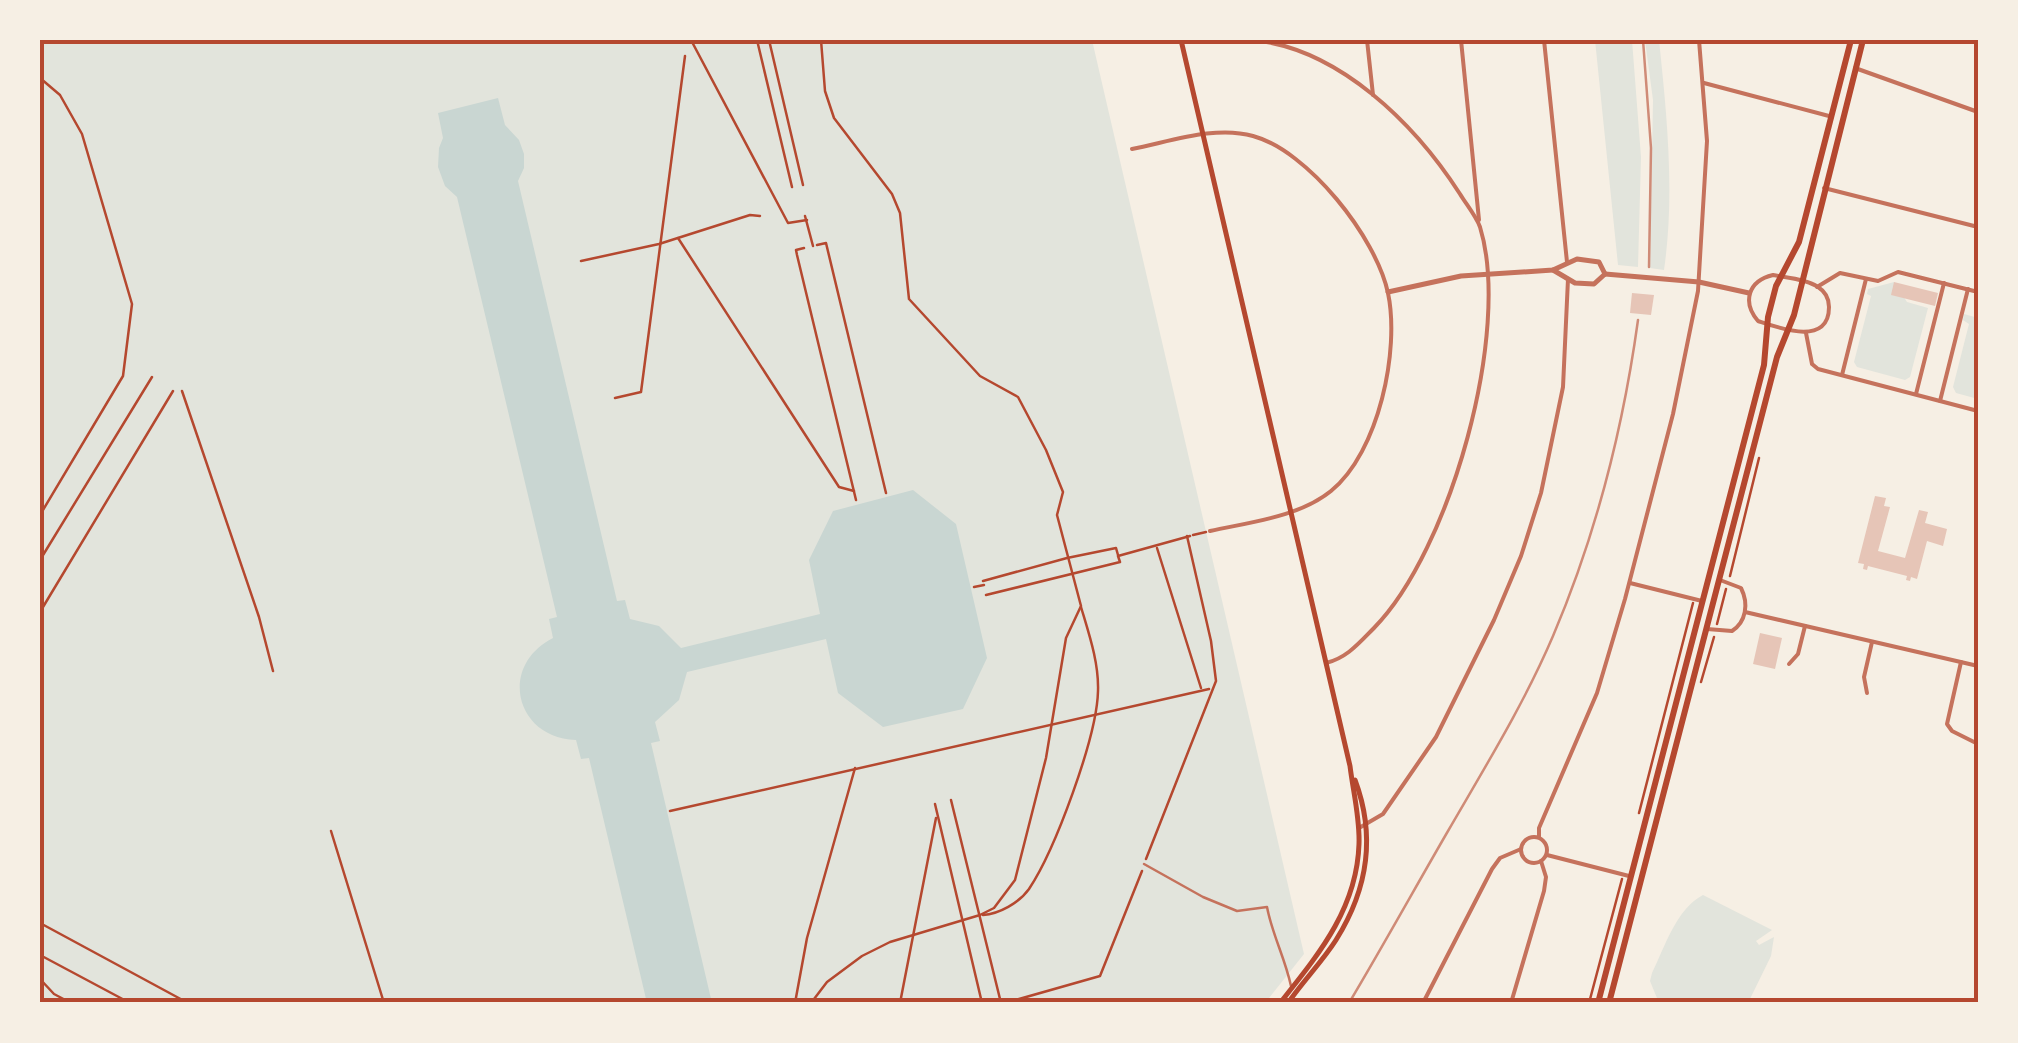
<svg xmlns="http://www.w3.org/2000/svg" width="2018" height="1043" font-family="'Space Grotesk',sans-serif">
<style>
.green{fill:#e2e4dc}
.water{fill:#c9d6d2}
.building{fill:#e6c5b7}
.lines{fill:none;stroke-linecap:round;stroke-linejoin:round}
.path{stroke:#b5482f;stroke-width:2.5}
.service{stroke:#c5725c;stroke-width:2.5}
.minor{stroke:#c5725c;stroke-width:4}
.tertiary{stroke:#c5725c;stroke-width:5}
.secondary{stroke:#b5482f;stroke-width:5}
.primary{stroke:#b5482f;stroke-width:6}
.rail{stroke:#cf8b77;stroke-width:2.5}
.neatline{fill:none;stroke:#b5482f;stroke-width:4}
</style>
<rect width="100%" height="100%" fill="#f6efe4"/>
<!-- green -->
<g class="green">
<path d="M40,40H1092L1304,954L1265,1003H40Z"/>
<path d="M1595,40H1632L1641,157L1638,267L1618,265Z"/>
<path d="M1645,40H1659C1667,116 1675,194 1664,270L1650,268L1653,100Z"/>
<path d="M1894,282L1907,302L1928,308L1910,377L1905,380L1857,367L1854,362L1871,296L1867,294L1868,289Z"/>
<path d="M1964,314L1978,318V399L1956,393L1953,387L1969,324L1963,320Z"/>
<path d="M1703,895L1772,930L1756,941L1759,945L1774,937L1771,956L1748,1003H1659L1650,981L1652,973C1665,947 1676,909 1703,895Z"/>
</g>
<!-- water -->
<path class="water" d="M498,98L505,125L519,140L524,154V168L518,181L617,601L625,600L630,619L659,626L681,648L820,614L809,560L833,511L913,490L956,524L987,658L963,709L883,727L838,693L826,639L687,672L679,700L655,722L660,741L651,743L712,1003H647L589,758L581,759L576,740C515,738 498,666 553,638L549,619L557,617L457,197L445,186L438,167L439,148L443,138L438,113Z"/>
<!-- building -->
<g class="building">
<path d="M1894,282L1938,293L1935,306L1891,295Z"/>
<path d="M1632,293L1654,295L1651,315L1630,313Z"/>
<path d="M1875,496L1886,498L1884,506L1890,507L1878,551L1905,558L1919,510L1928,512L1925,523L1947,529L1943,546L1927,541L1917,579L1911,577L1910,581L1906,580L1907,576L1868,566L1867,570L1863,569L1864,564L1858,563Z"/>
<path d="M1760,633L1782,638L1775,669L1753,664Z"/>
</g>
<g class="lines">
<!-- path -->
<g class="path">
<path d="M691,40L788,223L807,220"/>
<path d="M757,40L792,187"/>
<path d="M769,40L803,185"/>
<path d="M40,78L60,95L82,134L132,304L123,376L40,515"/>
<path d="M805,216L813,246"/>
<path d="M678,238L839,487L854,491"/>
<path d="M817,245L826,243L886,493"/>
<path d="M804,248L796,250L797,255L856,500"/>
<path d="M581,261L659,244L750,215L760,216"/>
<path d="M182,391L259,617L273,671"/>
<path d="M615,398L641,392L685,56"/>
<path d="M1193,535L1206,532"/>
<path d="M1157,548L1201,688"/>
<path d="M40,560L152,377"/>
<path d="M1730,576L1759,458"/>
<path d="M983,581L1067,558L1116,548L1118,555"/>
<path d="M974,587L984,585"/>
<path d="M986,595L1120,562L1118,556L1190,536"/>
<path d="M40,612L173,391"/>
<path d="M1717,624L1726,589"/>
<path d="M1701,682L1714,637"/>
<path d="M951,800L1001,1003"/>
<path d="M935,804L982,1003"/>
<path d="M670,811L1209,689"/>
<path d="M1639,813L1693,603"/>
<path d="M331,831L384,1003"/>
<path d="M1146,859L1216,681L1211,641L1187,536"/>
<path d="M983,915C999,914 1019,903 1029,889C1055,850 1097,737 1098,691C1099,663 1089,634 1081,607"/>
<path d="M40,923L188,1003"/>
<path d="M40,955L130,1003"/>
<path d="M40,979L54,994L71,1003"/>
<path d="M795,1003L807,938L855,768"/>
<path d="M811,1003L827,982L862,956L890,942L980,915L994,908L1015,880L1046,758L1066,638L1081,606L1057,515L1063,492L1046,450L1018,397L980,376L909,299L900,213L892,194L834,118L825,91L821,40"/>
<path d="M900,1003L936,818"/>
<path d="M1005,1003L1100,976L1142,871"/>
<path d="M1589,1003L1622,879"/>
</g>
<!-- service -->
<path class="service" d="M1144,864L1203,897L1237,911L1267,907C1272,934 1285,958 1291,986"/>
<!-- minor -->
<g class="minor">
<path d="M1252,40C1339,48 1415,124 1460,194C1466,204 1476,216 1480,227C1512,331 1450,551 1374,628C1359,643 1347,658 1326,663"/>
<path d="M1367,40L1373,95"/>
<path d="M1461,40L1479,220"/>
<path d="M1544,40L1567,262"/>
<path d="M1855,68L1978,112"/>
<path d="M1704,83L1829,116"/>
<path d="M1132,149C1169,142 1215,125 1253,136C1308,151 1376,237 1388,293C1400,350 1379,452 1331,491C1299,517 1250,522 1210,531"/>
<path d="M1824,188L1978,227"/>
<path d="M1773,275C1787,278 1806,279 1818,287C1826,292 1829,299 1829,307C1829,347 1779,328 1758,321C1742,302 1748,281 1773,275Z"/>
<path d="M1817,287L1840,273L1878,281L1898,272L1978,292"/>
<path d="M1806,333L1812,364L1818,369L1978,411"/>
<path d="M1842,375L1866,279"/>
<path d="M1916,394L1944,283"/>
<path d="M1940,401L1968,289"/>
<path d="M1630,583L1702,601"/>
<path d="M1745,612L1978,666"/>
<path d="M1707,629L1732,631C1746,622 1749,604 1741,588L1720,580"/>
<path d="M1961,662L1947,724L1952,731L1978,744"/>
<path d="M1789,664L1798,654L1805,626"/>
<path d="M1867,693L1864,677L1872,642"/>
<path d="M1359,828L1383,814L1436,737L1494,620L1521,556L1541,493L1563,387L1568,279"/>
<circle cx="1534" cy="850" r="13"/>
<path d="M1539,837V828L1597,693L1625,599L1673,414L1698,291L1707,141L1699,40"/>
<path d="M1547,855L1629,876"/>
<path d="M1423,1003L1492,869L1500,858L1521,849"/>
<path d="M1511,1003L1544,891L1546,877L1541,861"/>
</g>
<!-- tertiary -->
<g class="tertiary">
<path d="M1553,270L1575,283L1594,284L1605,274"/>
<path d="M1605,274L1699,282L1749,293"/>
<path d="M1388,292L1461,276L1553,270L1577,259L1599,262L1605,274"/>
</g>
<!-- secondary -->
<g class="secondary">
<path d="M1181,40L1350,766C1353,791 1360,818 1359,844C1357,909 1318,955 1280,1003"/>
<path d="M1288,1003C1303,981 1322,962 1336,940C1368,889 1376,836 1355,780"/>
</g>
<!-- primary -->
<g class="primary">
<path d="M1598,1003L1764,365L1768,317L1776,286L1799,242L1851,40"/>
<path d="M1609,1003L1777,357L1794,315L1863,40"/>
</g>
<!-- rail -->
<g class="rail">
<path d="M1643,40L1651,148L1649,267"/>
<path d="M1349,1003C1383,946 1415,888 1448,831C1485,767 1524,704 1553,636C1596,535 1623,429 1638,320"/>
</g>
</g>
<!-- border -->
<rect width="2018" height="1043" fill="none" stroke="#f6efe4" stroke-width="85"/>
<rect x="42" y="42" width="1934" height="958" class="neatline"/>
</svg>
